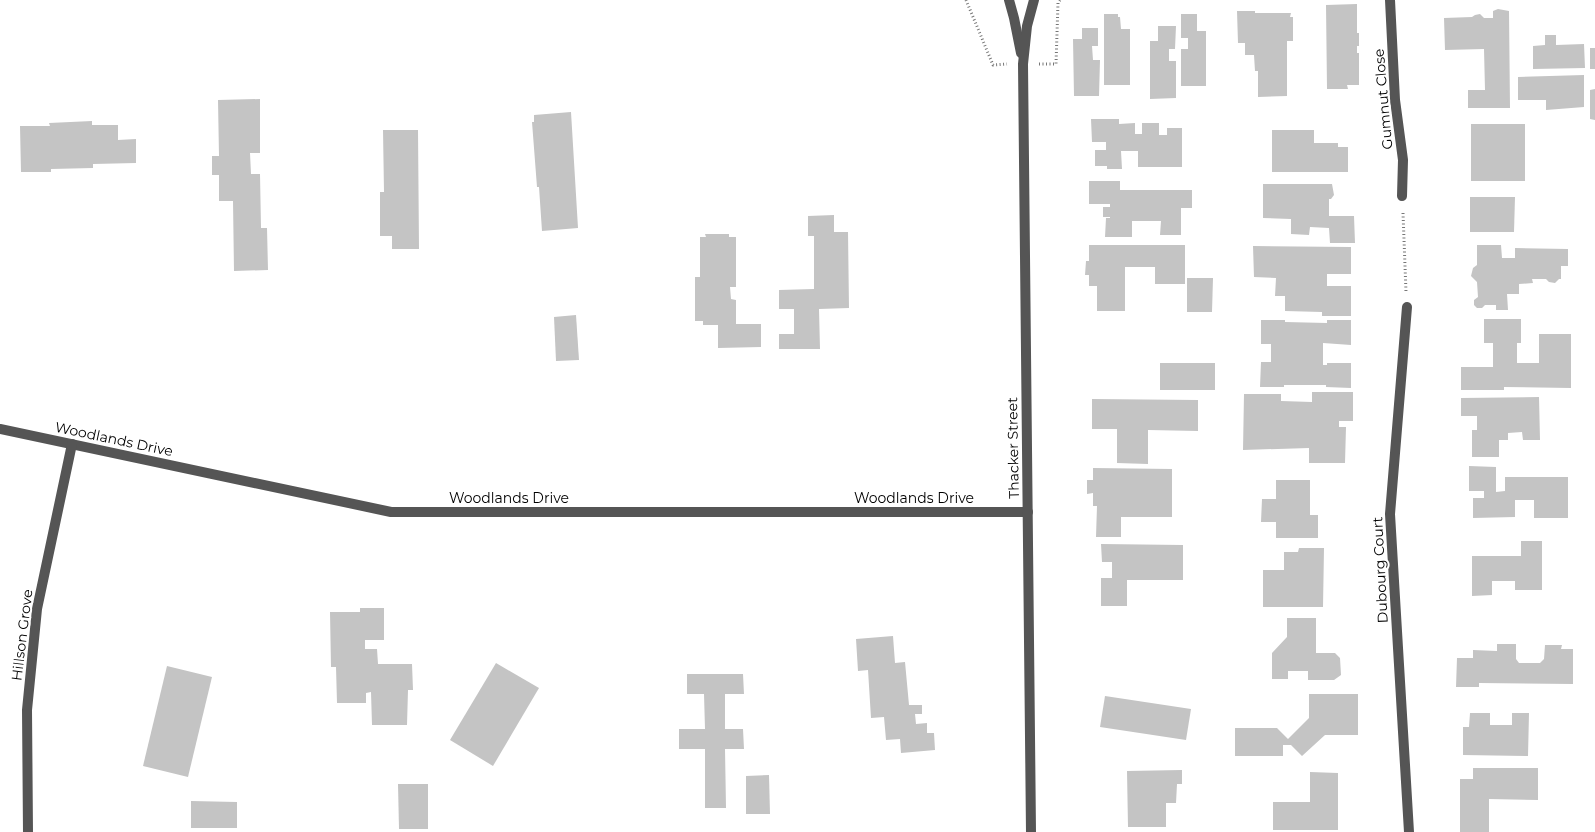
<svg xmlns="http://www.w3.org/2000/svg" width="1595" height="832" font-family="Montserrat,sans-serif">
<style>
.building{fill:#c4c4c4}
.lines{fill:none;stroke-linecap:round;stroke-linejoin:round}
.path{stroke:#777;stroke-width:3;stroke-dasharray:1 2.5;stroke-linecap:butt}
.minor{stroke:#555;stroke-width:10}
.tertiary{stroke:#555;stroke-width:10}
.labels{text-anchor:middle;stroke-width:4;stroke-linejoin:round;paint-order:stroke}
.street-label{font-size:14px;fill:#000;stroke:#fff}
</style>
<rect width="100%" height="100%" fill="#fff"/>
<!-- building -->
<g class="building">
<path d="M1357,4V33H1359V46H1357V53H1359V85H1347L1348,89H1327L1326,5Z"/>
<path d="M1498,9L1509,11L1510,108H1468V90H1485L1484,49L1445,50L1444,18L1472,17L1475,15L1480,14L1484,18H1493V11Z"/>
<path d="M1237,11H1255V13H1291L1290,17H1293V41H1287V96L1258,97V71H1255L1254,55H1245V43H1238Z"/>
<path d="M1104,14H1118V17H1120L1121,29H1130V85H1104Z"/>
<path d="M1181,14H1197V31H1206V86H1181V49H1188V38H1181Z"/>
<path d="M1158,26H1176L1175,49H1169V61H1176V98L1150,99V41H1158Z"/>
<path d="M1082,28H1098V46H1092L1093,60H1100L1099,96H1074L1073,39H1082Z"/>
<path d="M1545,35H1556V45L1584,44L1585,68L1533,69V46L1545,45Z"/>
<rect x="1590" y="48" width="5" height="21"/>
<path d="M1584,75V107L1546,110V100H1518V77Z"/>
<path d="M1595,89V120L1590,119V90Z"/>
<path d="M260,99V153H250L251,174H260L261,228H267L268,270L234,271L233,201H219V175H212V156H219L218,100Z"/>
<path d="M571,112L578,228L542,231L539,187H537L532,122H534V115Z"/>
<path d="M1091,119H1119V124L1135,123V134H1142V123H1159V135H1167V128H1182V167H1138V151H1121L1122,169H1107V166H1095V150H1106V142H1092Z"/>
<path d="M92,121V125H118V140L136,139V163L93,164V168L51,169V172H21L20,126H50L49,123Z"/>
<rect x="1471" y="124" width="54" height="57"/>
<path d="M383,130H418L419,249H392V236H380V192H384Z"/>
<path d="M1272,130H1314V143H1338V147H1348V172H1272Z"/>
<path d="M1089,181H1120V190H1192V208H1181V235H1160L1161,221H1132V237H1105L1106,218H1110V217H1103V207H1110V204H1089Z"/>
<path d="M1263,184H1332L1334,195L1331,199H1329V216H1354L1355,243H1330L1329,228L1310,227L1309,235L1291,234V219L1263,218Z"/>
<path d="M1470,197H1515L1514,232H1470Z"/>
<path d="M834,215V232H848L849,308L819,309L820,349H779V334H794V309H779V290L814,289V236H808V216Z"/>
<path d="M705,234H729V237H736V287H730L731,299L736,300V324H761V347L718,348V325H703V321H695V277H700V237H706Z"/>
<path d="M1089,245H1185V284H1155V267H1125V311H1097V286H1089V275H1085L1086,261H1089Z"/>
<path d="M1477,245H1501L1502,258H1515V248L1568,249V266H1561V279H1559L1555,283L1549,282L1546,279H1532L1533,283L1519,284V294H1507L1508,310H1496V305H1485L1482,308H1477L1474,305V300L1478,297L1477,282L1471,276L1473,268L1477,265Z"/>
<path d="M1253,246L1351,247V274H1327V286H1351V316H1322V312L1285,311V296H1275L1276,278L1254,277Z"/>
<path d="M1187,278H1213L1212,312H1187Z"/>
<path d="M576,315L579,360L556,361L554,317Z"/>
<path d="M1484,319H1521V343H1517V363H1539V334H1571V388L1504,387V390H1461V367H1493V343H1484Z"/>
<path d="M1261,320H1285V322L1327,323V320H1351V345L1323,343V365H1327V363H1351V388L1326,387V385H1284V387H1260L1261,362H1271V344H1261Z"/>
<rect x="1160" y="363" width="55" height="27"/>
<path d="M1312,392H1353V421H1339V427H1346L1345,463H1309V448L1243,450L1244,394H1281V401L1312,402Z"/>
<path d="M1539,397L1540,440H1523L1522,432L1508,433V440H1499V457H1472V430H1477V416H1461V398Z"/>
<path d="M1092,399L1198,400V431L1148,430V464L1117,463V429H1092Z"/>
<path d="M1469,466L1496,467V492L1505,491V477H1568V518H1534V500H1515V517L1473,518V498H1484V491H1469Z"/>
<path d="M1093,468L1172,469V517H1121V537H1096L1097,506H1093V493L1087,494V480H1093Z"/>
<path d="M1276,480H1310V515H1318V538H1276V522H1261L1262,499H1276Z"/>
<path d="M1521,541H1542V590H1515V581H1492V595L1472,596V556H1521Z"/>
<path d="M1101,544L1183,545V580H1127V606H1101V578H1112V562H1102Z"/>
<path d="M1299,548H1324L1323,607H1263V570H1284V552H1298Z"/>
<path d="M360,608H384V640H365V649H377L378,664H412L413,690H408L407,725H372L371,692L366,693V703H337L336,667H331L330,612H360Z"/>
<path d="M1287,618H1316V653H1335L1340,658L1341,675L1334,680H1308V671H1288V679H1272V653L1287,637Z"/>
<path d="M893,636L895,663L905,662L909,705H922V714H915L916,724L927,723V733H934L935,750L901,753L900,739L886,740L884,717L871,718L868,670L858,671L856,639Z"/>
<path d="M1497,644H1516V659L1519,663H1540L1544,659L1545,645H1562L1561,649H1573V684L1479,683V687H1456L1457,658H1473V650L1497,651Z"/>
<path d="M496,663L539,688L493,766L450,740Z"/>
<path d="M167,666L212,677L188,777L143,766Z"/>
<path d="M687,674H743L744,694H725V729H743L744,749H725L726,808H705V749H679V729H705L704,694H687Z"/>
<path d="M1309,694H1358V735H1325L1302,756L1291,745H1283V756H1235V728H1277L1288,739L1309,718Z"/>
<path d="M1105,696L1191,709L1186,740L1100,727Z"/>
<path d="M1470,713H1490V725H1512V713H1529L1528,756L1463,755V727H1469Z"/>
<path d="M1473,768H1538V800L1489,799V832H1460V779H1473Z"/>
<path d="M1182,770V784H1177L1176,803H1166V827H1128L1127,771Z"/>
<path d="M1310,772L1338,773V830H1273V802H1310Z"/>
<path d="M769,775L770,814H746V776Z"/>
<path d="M398,784H428V829H399Z"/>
<path d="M191,801L237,802V828H191Z"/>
</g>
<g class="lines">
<!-- path -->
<g class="path">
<path d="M966,0L993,65L1007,64"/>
<path d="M1039,64H1056L1058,3L1060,0"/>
<path d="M1403,213L1406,292"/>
</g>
<!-- minor -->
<g class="minor">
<path d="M1390,0L1395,100L1403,160L1402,196"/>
<path d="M1407,307L1390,514L1409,832"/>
<path d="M0,429L391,512H1028"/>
<path d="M28,832L27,710L37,609L72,444"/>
</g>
<!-- tertiary -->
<g class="tertiary">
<path d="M1009,0L1014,18L1021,53"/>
<path d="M1031,832L1023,64L1027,26L1034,0"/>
</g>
</g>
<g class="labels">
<!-- street labels -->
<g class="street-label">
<text transform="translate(1383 99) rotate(-95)" y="5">Gumnut Close</text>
<text transform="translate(114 439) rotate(12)" y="5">Woodlands Drive</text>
<text transform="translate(1013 448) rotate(-91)" y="5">Thacker Street</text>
<text x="509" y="503">Woodlands Drive</text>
<text x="914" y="503">Woodlands Drive</text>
<text transform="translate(1380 570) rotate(-93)" y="5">Dubourg Court</text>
<text transform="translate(22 635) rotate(-83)" y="5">Hillson Grove</text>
</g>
</g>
</svg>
